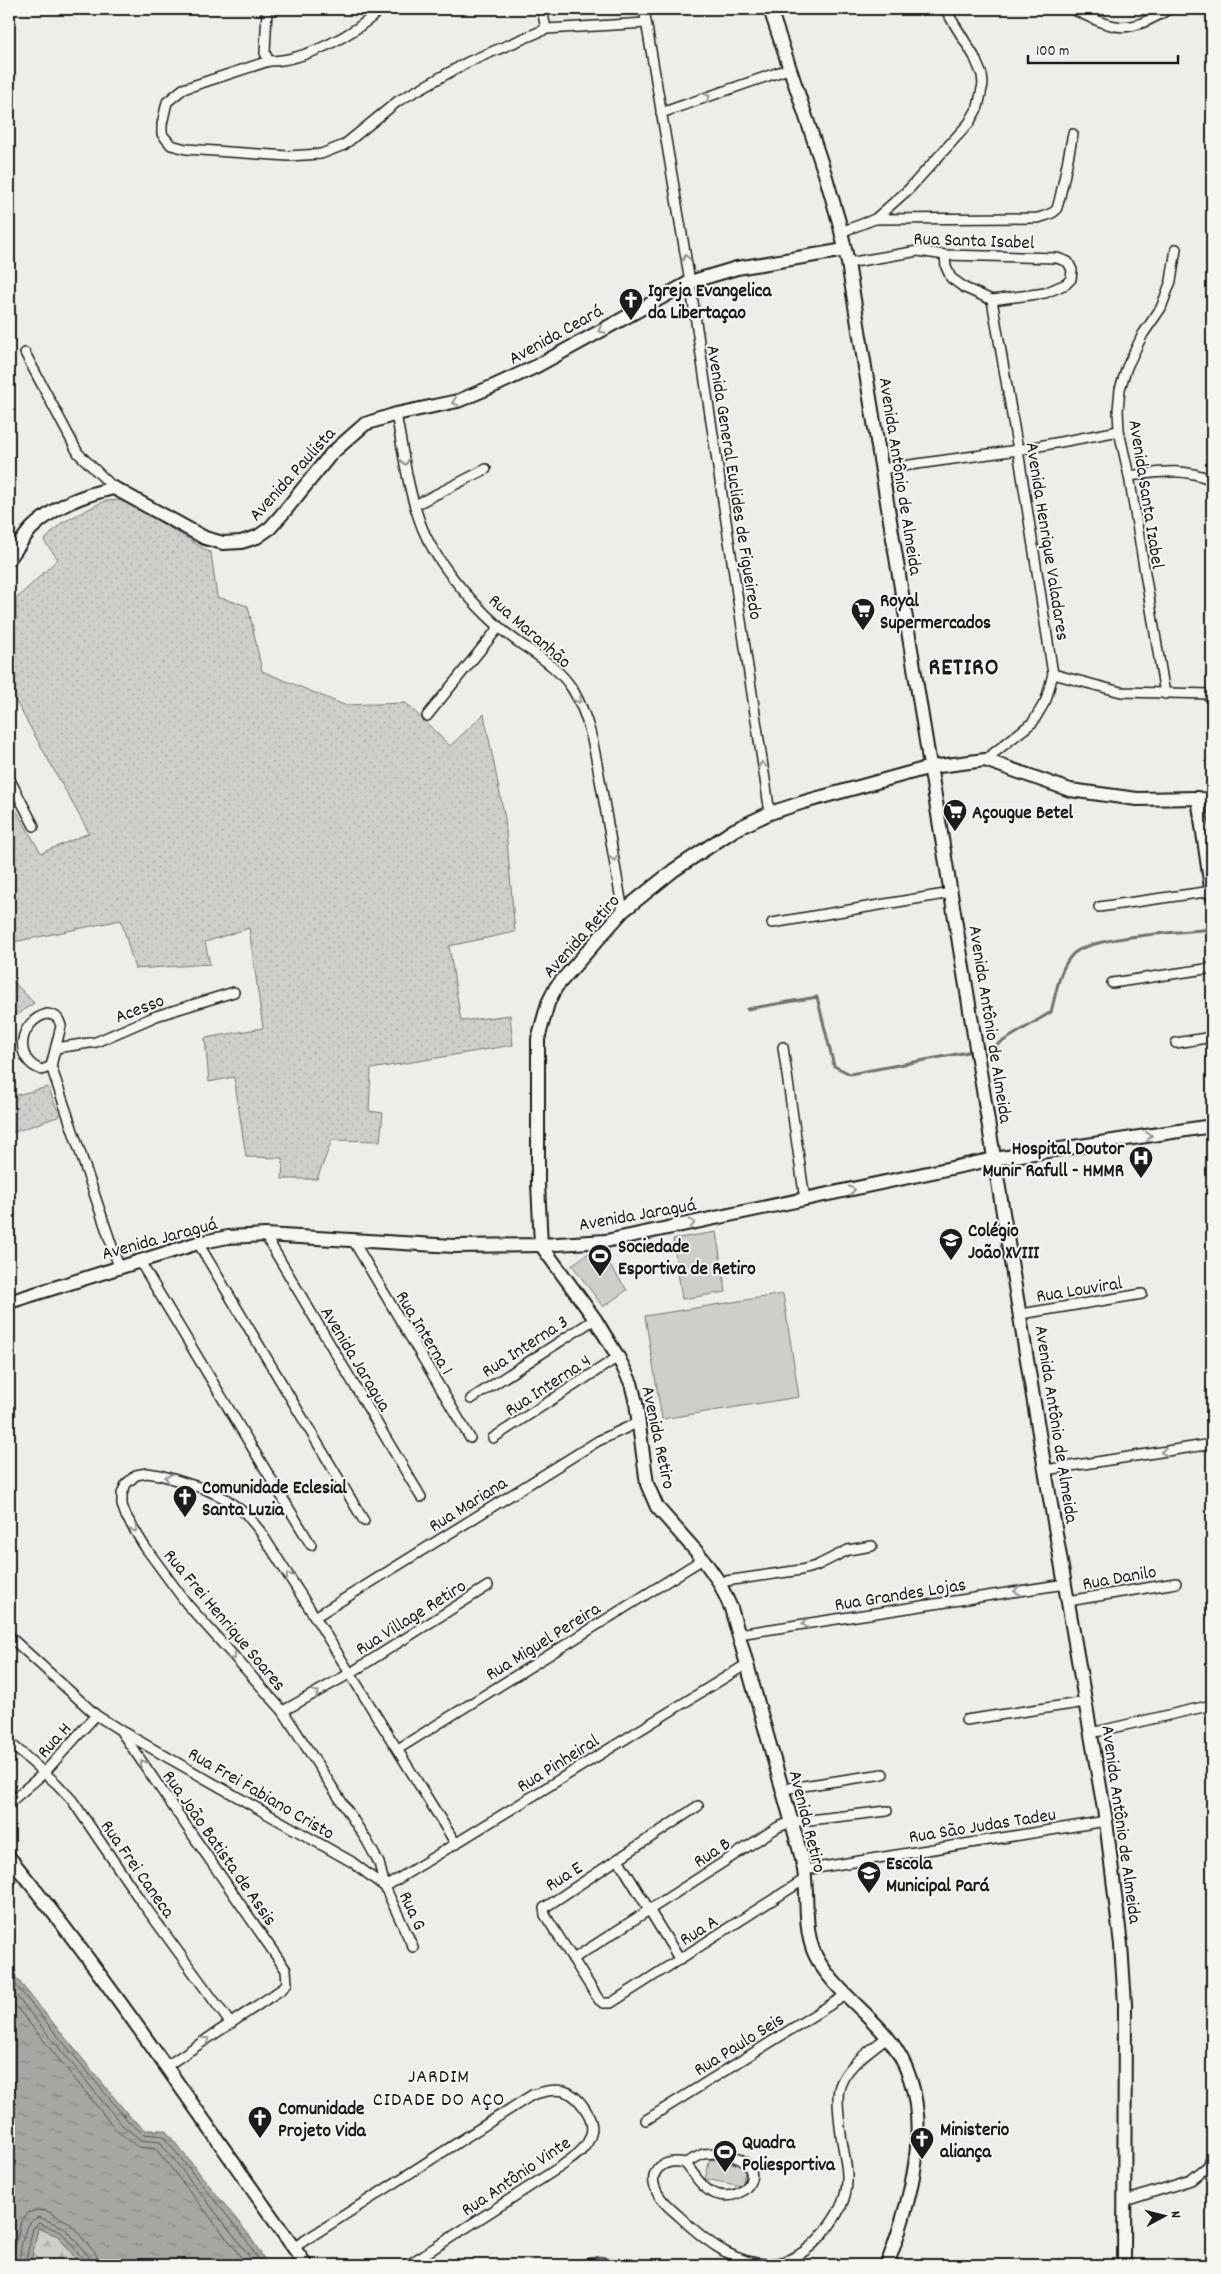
<svg xmlns="http://www.w3.org/2000/svg" width="1221" height="2274" font-family="Dekko,sans-serif">
<style>
.green{fill:url(#green-dots);stroke:#757574}
.forest{fill:url(#forest-firs);stroke:#757574}
.pitch{fill:#cececb;stroke:#757574}
.water{fill:url(#water-ripples);stroke:#6f6f6d}
.lines{fill:none;stroke-linecap:round;stroke-linejoin:round}
.shore{stroke:#535352;stroke-width:1}
.stream{stroke:#6f6f6d;stroke-width:3}
.street-casing{stroke:#1c1c1c;stroke-width:12}
.secondary-casing{stroke:#1c1c1c;stroke-width:16}
.street{stroke:#f6f6f2;stroke-width:9}
.secondary{stroke:#f6f6f2;stroke-width:12}
.oneway{stroke:#949492}
.labels{text-anchor:middle;stroke-width:4;stroke-linejoin:round;paint-order:stroke}
.street-label{font-size:19px;fill:#1c1c1c;stroke:#f6f6f2}
.poi-label{font-size:19px;font-weight:bold;fill:#1c1c1c;stroke:#f6f6f2;text-anchor:start}
.neighbourhood-label{font-size:20px;letter-spacing:1px;fill:#1c1c1c;stroke:#f6f6f2}
.district-label{font-size:24px;font-weight:bold;letter-spacing:1px;fill:#1c1c1c;stroke:#f6f6f2}
</style>
<defs>
<pattern id="green-dots" width="8" height="8" patternUnits="userSpaceOnUse" patternTransform="scale(1.25)"><rect width="8" height="8" fill="#cececb"/><path d="M2 2h.1M6 6h.1" fill="none" stroke="#b0b0ae" stroke-width="1.8" stroke-linecap="round"/></pattern>
<pattern id="forest-firs" width="22" height="20" patternUnits="userSpaceOnUse" patternTransform="scale(1.25)"><rect width="22" height="20" fill="#cececb"/><path d="M5 1l3.5 6h-7zM16 11l3.5 6h-7z" fill="#b0b0ae"/></pattern>
<pattern id="water-ripples" width="26" height="14" patternUnits="userSpaceOnUse" patternTransform="scale(1.25)"><rect width="26" height="14" fill="#a6a6a3"/><path d="M2 4q2-2 4 0t4 0M15 11q2-2 4 0t4 0" fill="none" stroke="#868684"/></pattern>
</defs>
<rect width="100%" height="100%" fill="#edede9"/>
<filter id="ink" filterUnits="userSpaceOnUse"><feTurbulence type="fractalNoise" baseFrequency=".02" numOctaves="2"/><feDisplacementMap in="SourceGraphic" scale="10" xChannelSelector="R" yChannelSelector="G"/><feConvolveMatrix kernelMatrix="1 2 1 2 8 2 1 2 1" color-interpolation-filters="sRGB"/></filter>
<g filter="url(#ink)">
<!-- green -->
<g class="green">
<path d="M124,500L211,553L217,597L248,606L262,671L344,705L406,703L450,746L484,714L505,819L515,932L449,946L461,1021L510,1015L513,1045L371,1069L369,1111L383,1113L380,1141L332,1140L317,1179H282L283,1158L246,1157L234,1077L209,1082L205,1038L263,1028L249,928L205,942L210,964L135,969L121,920L9,943V798L41,853L89,833L9,689V625L16,620V599L58,559L44,541L60,524L104,501Z"/>
<path d="M9,977L34,1003L16,1015L9,1009Z"/>
<path d="M48,1087L60,1116L9,1134V1097Z"/>
</g>
<!-- forest -->
<path class="forest" d="M38,2228L58,2236L81,2265H30Z"/>
<!-- pitch -->
<g class="pitch">
<path d="M716,1232L726,1292L682,1299L673,1239Z"/>
<path d="M597,1247L627,1290L603,1307L572,1265Z"/>
<path d="M783,1294L799,1397L662,1419L645,1316Z"/>
<path d="M710,2159L746,2166L742,2186L705,2179Z"/>
</g>
<!-- water -->
<path class="water" d="M9,1969L131,2118L146,2130H165L249,2235L268,2265H81L58,2236L38,2228L30,2265H9Z"/>
<g class="lines">
<!-- shore -->
<g class="shore">
<path d="M9,1977L128,2121L144,2134L163,2136L245,2238L262,2265"/>
<path d="M9,1987L123,2126L141,2140L160,2142L239,2242L255,2265"/>
<path d="M9,1998L117,2131L138,2147L156,2149L233,2246L246,2265"/>
<path d="M11,2265L21,2221L29,2212L38,2210L47,2211L70,2223L96,2254L98,2265"/>
<path d="M19,2265C20,2251 23,2221 39,2217L65,2228L89,2257L91,2265"/>
<path d="M25,2265L33,2228L39,2223L61,2232L84,2260L85,2265"/>
</g>
<!-- stream -->
<g class="stream">
<path d="M747,1009L817,997L834,1066L850,1074L968,1052"/>
<path d="M985,1048L995,1046L1051,1012C1056,994 1059,968 1073,954C1091,936 1184,932 1212,929"/>
</g>
<defs>
<g id="street">
<path d="M267,9L265,53L269,61C305,61 355,34 381,9"/>
<path d="M542,9L546,29"/>
<path d="M644,9L690,282L770,813"/>
<path d="M1072,9C1116,30 1126,35 1169,9"/>
<path d="M269,61L183,89L167,102L162,124V134L171,145L186,149L288,156L321,154L344,145L398,101L468,62L546,29L646,23"/>
<path d="M661,113L791,68"/>
<path d="M875,219L1038,218C1044,216 1051,215 1056,210C1060,205 1070,146 1073,134"/>
<path d="M841,232L875,219L909,189L969,123L978,107L983,84L982,75L974,56L945,9"/>
<path d="M848,263L918,251L945,255L1057,258L1068,262L1072,270L1071,279L1066,284L1045,293L992,300L965,288L951,278L946,267L945,255"/>
<path d="M25,353L78,453L114,488"/>
<path d="M396,414C403,450 407,487 420,522C433,559 469,600 499,627C523,649 555,661 573,690C592,722 596,760 603,796C610,834 616,873 623,911"/>
<path d="M881,469L1018,450L1119,431"/>
<path d="M1129,476C1159,472 1184,467 1212,480"/>
<path d="M415,505L486,469"/>
<path d="M1053,674L1121,692L1212,694"/>
<path d="M1165,694L1129,476L1119,431L1118,410L1120,389L1127,367L1143,334L1161,308L1171,281L1176,249"/>
<path d="M427,716L499,627"/>
<path d="M985,760L1033,722L1046,700L1053,674L1018,450L992,300"/>
<path d="M9,778L34,826"/>
<path d="M1198,798L1212,797"/>
<path d="M1099,907L1212,891"/>
<path d="M772,923L951,893"/>
<path d="M1112,983L1212,968"/>
<path d="M47,1014C56,1015 59,1018 61,1026L51,1066L42,1070C12,1060 19,1021 47,1014Z"/>
<path d="M1176,1043L1212,1037"/>
<path d="M783,1047L805,1200"/>
<path d="M56,1048L96,1042L156,1016L234,992"/>
<path d="M51,1066L119,1267"/>
<path d="M265,1235L421,1497"/>
<path d="M354,1242L470,1438"/>
<path d="M198,1243L364,1521"/>
<path d="M139,1260L311,1545"/>
<path d="M1021,1314L1142,1294"/>
<path d="M471,1399L595,1319"/>
<path d="M493,1438L618,1357"/>
<path d="M1045,1470L1212,1444"/>
<path d="M719,1582L801,1570L816,1566L848,1550L872,1546"/>
<path d="M1068,1601L1176,1583"/>
<path d="M315,1617L598,1441L639,1422"/>
<path d="M739,1634L1065,1584"/>
<path d="M9,1636L96,1715L120,1730L286,1970L287,1983L282,1989L165,2067"/>
<path d="M283,1711L349,1674L488,1586"/>
<path d="M966,1720L1086,1702"/>
<path d="M123,1732L352,1862L385,1887"/>
<path d="M1091,1733L1212,1705"/>
<path d="M9,1742L57,1784L72,1800L138,1897L231,2024"/>
<path d="M398,1749L703,1559"/>
<path d="M783,1789L883,1774"/>
<path d="M9,1803L44,1773L96,1715"/>
<path d="M698,1806L544,1908L545,1915L599,2000L603,2003H611L805,1879"/>
<path d="M618,1859L680,1960"/>
<path d="M804,1870L1106,1821"/>
<path d="M385,1887L747,1664"/>
<path d="M413,1947L385,1887L379,1863L367,1841L283,1711L187,1604L145,1547L126,1516L122,1505V1494L126,1484L136,1475L147,1473L160,1475L205,1489L226,1499L246,1514L260,1531L315,1617L456,1844"/>
<path d="M573,1959L778,1827L792,1822L887,1811"/>
<path d="M646,2120L846,1995"/>
<path d="M716,2153C778,2158 747,2210 711,2192C700,2186 693,2172 685,2163L703,2154Z"/>
<path d="M685,2163C663,2158 645,2172 658,2194C663,2203 672,2210 679,2216C705,2241 743,2272 782,2262C800,2257 814,2245 825,2231C862,2186 842,2165 839,2116C838,2107 837,2098 839,2089C845,2066 870,2051 887,2037"/>
<path d="M1125,2201L1191,2180L1208,2166L1212,2155"/>
<path d="M293,2248L532,2095C558,2086 573,2088 587,2112C591,2118 593,2128 591,2134C587,2149 574,2157 563,2165L408,2265"/>
<path d="M581,2265L600,2262L615,2265"/>
</g>
<g id="secondary">
<path d="M770,9L825,174L839,222L848,263L1045,1470L1106,1821L1121,1945L1125,2004L1124,2265"/>
<path d="M9,559C17,549 23,537 32,528C56,505 83,495 114,488L205,538L223,543L241,542L257,537L270,528L284,512L331,454L365,424L396,414L458,401L496,385L535,367L690,282L737,268L845,250"/>
<path d="M9,1302L198,1243L228,1237L265,1235L454,1246L541,1245L606,1241L994,1159L1212,1126"/>
<path d="M9,1857C115,1987 208,2129 306,2265"/>
<path d="M887,2265C913,2196 940,2102 888,2038C867,2012 837,1991 819,1962C802,1935 809,1901 804,1870C803,1863 801,1855 799,1848L731,1608L719,1582L703,1559L657,1507L647,1484L636,1403L631,1383L618,1357L595,1319L541,1245L538,1184V1039L548,1003L556,987L623,911L674,870L734,830L770,813L804,802L931,767L985,760L1070,790L1137,799L1198,798L1212,895"/>
</g>
</defs>
<!-- street casing -->
<use href="#street" class="street-casing"/>
<!-- secondary casing -->
<use href="#secondary" class="secondary-casing"/>
<!-- street -->
<use href="#street" class="street"/>
<!-- secondary -->
<use href="#secondary" class="secondary"/>
</g>
<!-- one-way arrows -->
<defs><path id="oneway-chevron" d="M-2-3.5L2.5 0L-2 3.5" fill="none" stroke-width="1.6" stroke-linecap="round" stroke-linejoin="round" transform="scale(1.25)"/></defs>
<g class="oneway">
<use href="#oneway-chevron" transform="translate(707 97) rotate(-19)"/>
<use href="#oneway-chevron" transform="translate(686 258) rotate(-100)"/>
<use href="#oneway-chevron" transform="translate(601 330) rotate(150)"/>
<use href="#oneway-chevron" transform="translate(455 402) rotate(162)"/>
<use href="#oneway-chevron" transform="translate(405 462) rotate(80)"/>
<use href="#oneway-chevron" transform="translate(578 700) rotate(63)"/>
<use href="#oneway-chevron" transform="translate(762 765) rotate(-99)"/>
<use href="#oneway-chevron" transform="translate(614 858) rotate(80)"/>
<use href="#oneway-chevron" transform="translate(1149 1136) rotate(-9)"/>
<use href="#oneway-chevron" transform="translate(852 1190) rotate(-12)"/>
<use href="#oneway-chevron" transform="translate(692 1223) rotate(-12)"/>
<use href="#oneway-chevron" transform="translate(1164 1452) rotate(171)"/>
<use href="#oneway-chevron" transform="translate(168 1478) rotate(-163)"/>
<use href="#oneway-chevron" transform="translate(134 1529) rotate(59)"/>
<use href="#oneway-chevron" transform="translate(289 1576) rotate(-123)"/>
<use href="#oneway-chevron" transform="translate(1017 1591) rotate(171)"/>
<use href="#oneway-chevron" transform="translate(805 1624) rotate(171)"/>
<use href="#oneway-chevron" transform="translate(233 1657) rotate(48)"/>
<use href="#oneway-chevron" transform="translate(316 1693) rotate(-29)"/>
<use href="#oneway-chevron" transform="translate(143 1763) rotate(-125)"/>
<use href="#oneway-chevron" transform="translate(206 2040) rotate(-33)"/>
</g>
</g>
<!-- icons -->
<defs>
<symbol id="church-pin" viewBox="-11 -11 22 30"><path d="M0 17L-7.5 6A9.5 9.5 0 1 1 7.5 6Z" fill="#1c1c1c" stroke="#f6f6f2"/><path d="M-1.2-6h2.4v3.5h3.3v2.4h-3.3V6h-2.4V-.1h-3.3v-2.4h3.3Z" fill="#fff"/></symbol>
<symbol id="supermarket-pin" viewBox="-11 -11 22 30"><path d="M0 17L-7.5 6A9.5 9.5 0 1 1 7.5 6Z" fill="#1c1c1c" stroke="#f6f6f2"/><path d="M-6-5.5h2.5l.6 2H6L4.5 2H-2.5L-4.4-4H-6ZM-1.5 3.2a1.3 1.3 0 1 0 .1 0ZM3 3.2a1.3 1.3 0 1 0 .1 0Z" fill="#fff"/></symbol>
<symbol id="hospital-pin" viewBox="-11 -11 22 30"><path d="M0 17L-7.5 6A9.5 9.5 0 1 1 7.5 6Z" fill="#1c1c1c" stroke="#f6f6f2"/><path d="M-5-5h3v3.5h4V-5h3V5h-3V1.5h-4V5h-3Z" fill="#fff"/></symbol>
<symbol id="school-pin" viewBox="-11 -11 22 30"><path d="M0 17L-7.5 6A9.5 9.5 0 1 1 7.5 6Z" fill="#1c1c1c" stroke="#f6f6f2"/><path d="M0-5L7-2L0 1L-7-2ZM-4 1L0 2.5L4 1V4Q0 6-4 4Z" fill="#fff"/></symbol>
<symbol id="stadium-pin" viewBox="-11 -11 22 30"><path d="M0 17L-7.5 6A9.5 9.5 0 1 1 7.5 6Z" fill="#1c1c1c" stroke="#f6f6f2"/><path d="M0-5a6.5 5 0 1 0 0 10a6.5 5 0 1 0 0-10ZM-3.5-1.8h7v3.6h-7Z" fill="#fff"/></symbol>
</defs>
<g fill-rule="evenodd">
<use href="#church-pin" x="617" y="286" width="28" height="38"/>
<use href="#supermarket-pin" x="849" y="596" width="28" height="38"/>
<use href="#supermarket-pin" x="941" y="797" width="28" height="38"/>
<use href="#hospital-pin" x="1127" y="1144" width="28" height="38"/>
<use href="#school-pin" x="937" y="1226" width="28" height="38"/>
<use href="#stadium-pin" x="586" y="1242" width="28" height="38"/>
<use href="#church-pin" x="171" y="1483" width="28" height="38"/>
<use href="#school-pin" x="855" y="1859" width="28" height="38"/>
<use href="#church-pin" x="246" y="2104" width="28" height="38"/>
<use href="#church-pin" x="908" y="2125" width="28" height="38"/>
<use href="#stadium-pin" x="711" y="2138" width="28" height="38"/>
</g>
<g class="labels">
<!-- street labels -->
<g class="street-label">
<text transform="translate(974 239) rotate(2)" y="7">Rua Santa Isabel</text>
<text transform="translate(555 333) rotate(-29)" y="7">Avenida Ceará</text>
<text transform="translate(291 473) rotate(-48)" y="7">Avenida Paulista</text>
<text transform="translate(902 476) rotate(81)" y="7">Avenida Antônio de Almeida</text>
<text transform="translate(736 482) rotate(81)" y="7">Avenida General Euclides de Figueiredo</text>
<text transform="translate(1148 494) rotate(81)" y="7">Avenida Santa Izabel</text>
<text transform="translate(1049 541) rotate(81)" y="7">Avenida Henrique Valadares</text>
<text transform="translate(531 630) rotate(41)" y="7">Rua Maranhão</text>
<text transform="translate(580 935) rotate(-48)" y="7">Avenida Retiro</text>
<text transform="translate(139 1007) rotate(-21)" y="7">Acesso</text>
<text transform="translate(992 1024) rotate(81)" y="7">Avenida Antônio de Almeida</text>
<text transform="translate(637 1213) rotate(-10)" y="7">Avenida Jaraguá</text>
<text transform="translate(159 1237) rotate(-15)" y="7">Avenida Jaraguá</text>
<text transform="translate(1079 1288) rotate(-9)" y="7">Rua Louviral</text>
<text transform="translate(426 1332) rotate(59)" y="7">Rua Interna 1</text>
<text transform="translate(524 1345) rotate(-33)" y="7">Rua Interna 3</text>
<text transform="translate(357 1358) rotate(59)" y="7">Avenida Jaragua</text>
<text transform="translate(547 1384) rotate(-33)" y="7">Rua Interna 4</text>
<text transform="translate(1058 1424) rotate(81)" y="7">Avenida Antônio de Almeida</text>
<text transform="translate(660 1437) rotate(78)" y="7">Avenida Retiro</text>
<text transform="translate(467 1503) rotate(-32)" y="7">Rua Mariana</text>
<text transform="translate(1119 1576) rotate(-10)" y="7">Rua Danilo</text>
<text transform="translate(900 1593) rotate(-9)" y="7">Rua Grandes Lojas</text>
<text transform="translate(410 1616) rotate(-32)" y="7">Rua Village Retiro</text>
<text transform="translate(226 1619) rotate(50)" y="7">Rua Frei Henrique Soares</text>
<text transform="translate(542 1640) rotate(-32)" y="7">Rua Miguel Pereira</text>
<text transform="translate(53 1739) rotate(-48)" y="7">Rua H</text>
<text transform="translate(557 1762) rotate(-32)" y="7">Rua Pinheiral</text>
<text transform="translate(262 1792) rotate(30)" y="7">Rua Frei Fabiano Cristo</text>
<text transform="translate(809 1821) rotate(76)" y="7">Avenida Retiro</text>
<text transform="translate(982 1824) rotate(-9)" y="7">Rua São Judas Tadeu</text>
<text transform="translate(1123 1824) rotate(82)" y="7">Avenida Antônio de Almeida</text>
<text transform="translate(221 1847) rotate(55)" y="7">Rua João Batista de Assis</text>
<text transform="translate(711 1851) rotate(-33)" y="7">Rua B</text>
<text transform="translate(139 1868) rotate(55)" y="7">Rua Frei Caneca</text>
<text transform="translate(563 1875) rotate(-32)" y="7">Rua E</text>
<text transform="translate(414 1910) rotate(65)" y="7">Rua G</text>
<text transform="translate(698 1929) rotate(-32)" y="7">Rua A</text>
<text transform="translate(738 2043) rotate(-32)" y="7">Rua Paulo Seis</text>
<text transform="translate(515 2175) rotate(-34)" y="7">Rua Antônio Vinte</text>
</g>
<!-- poi labels -->
<g class="poi-label">
<text x="648" y="296">Igreja Evangelica<tspan x="648" dy="22">da Libertaçao</tspan></text>
<text x="880" y="606">Royal<tspan x="880" dy="22">Supermercados</tspan></text>
<text x="972" y="818">Açougue Betel</text>
<text x="1124" y="1154" text-anchor="end">Hospital Doutor<tspan x="1124" dy="22">Munir Rafull - HMMR</tspan></text>
<text x="968" y="1236">Colégio<tspan x="968" dy="22">João XVIII</tspan></text>
<text x="618" y="1252">Sociedade<tspan x="618" dy="22">Esportiva de Retiro</tspan></text>
<text x="202" y="1493">Comunidade Eclesial<tspan x="202" dy="22">Santa Luzia</tspan></text>
<text x="886" y="1869">Escola<tspan x="886" dy="22">Municipal Pará</tspan></text>
<text x="278" y="2114">Comunidade<tspan x="278" dy="22">Projeto Vida</tspan></text>
<text x="940" y="2135">Ministerio<tspan x="940" dy="22">aliança</tspan></text>
<text x="742" y="2148">Quadra<tspan x="742" dy="22">Poliesportiva</tspan></text>
</g>
<!-- neighbourhood labels -->
<g class="neighbourhood-label">
<text x="439" y="2082">JARDIM<tspan x="439" dy="23">CIDADE DO AÇO</tspan></text>
</g>
<!-- district labels -->
<g class="district-label">
<text x="964" y="674">RETIRO</text>
</g>
</g>
<!-- margin -->
<rect width="1221" height="2274" fill="none" stroke="#f6f6f2" stroke-width="30"/>
<rect x="15" y="15" width="1191" height="2244" fill="none" stroke="#1c1c1c" stroke-width="2" filter="url(#ink)"/>
<!-- north arrow -->
<g transform="translate(1164 2216) rotate(83)" stroke="#f6f6f2" stroke-width="4" paint-order="stroke">
<path d="M0-4L9 19L0 12L-9 19Z" fill="#1c1c1c"/>
<text y="-8" font-size="14" font-weight="bold" text-anchor="middle" fill="#1c1c1c">N</text>
</g>
<!-- scale -->
<path d="M1028 55v8h150v-8" fill="none" stroke="#1c1c1c" stroke-width="2.5"/>
<text x="1036" y="55" font-size="15" fill="#1c1c1c" stroke="#f6f6f2" stroke-width="4" paint-order="stroke">100 m</text>
</svg>
